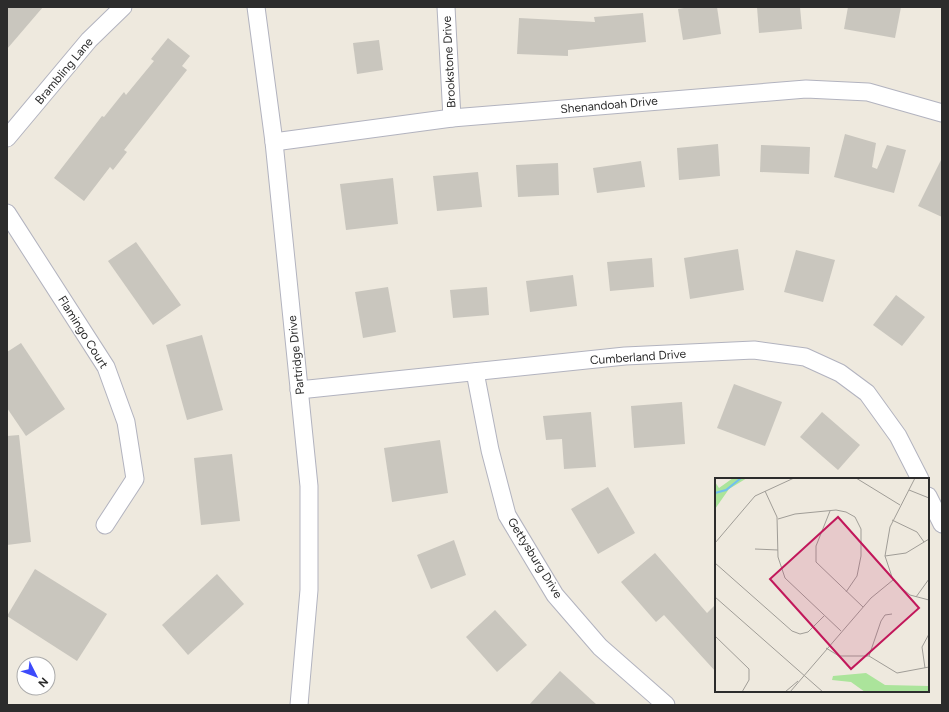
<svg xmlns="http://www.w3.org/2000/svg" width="949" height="712" font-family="Figtree,sans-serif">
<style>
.building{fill:#c9c6be}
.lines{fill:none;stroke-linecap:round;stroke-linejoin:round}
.street-casing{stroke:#b2b3bf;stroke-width:19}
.street{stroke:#fff;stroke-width:17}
.labels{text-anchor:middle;stroke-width:3;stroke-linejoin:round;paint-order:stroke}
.street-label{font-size:12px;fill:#2c2c2c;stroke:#fff}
.inset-river{fill:none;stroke:#71bff0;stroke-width:2}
.inset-road{fill:none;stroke:#a09d97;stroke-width:1}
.view{fill:#c2185b;fill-opacity:0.15;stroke:#c2185b;stroke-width:2}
.inset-edge{fill:none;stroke:#2c2c2c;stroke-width:2}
</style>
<rect width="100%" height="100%" fill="#eee9de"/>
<!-- building -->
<g class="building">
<path d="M7,7H43L7,49Z"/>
<path d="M690,7H717L721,34L683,40L678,9Z"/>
<path d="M757,7H800L802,29L759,33Z"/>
<path d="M848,7H901L895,38L844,29Z"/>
<path d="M643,13L646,42L568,50V56L517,54L519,18L595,22L594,17Z"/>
<path d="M168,38L190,56L182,66L187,70L124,150L127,152L113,170L110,167L84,201L54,178L102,116L104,117L124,92L126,95L154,61L151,59Z"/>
<path d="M379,40L383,70L357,74L353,43Z"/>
<path d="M845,134L876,143L872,167L877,169L887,145L906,150L894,193L834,177Z"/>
<path d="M718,144L720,176L679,180L677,148Z"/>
<path d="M761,145L810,147L809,174L760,172Z"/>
<path d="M942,158V217L918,206Z"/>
<path d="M641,161L645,187L597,193L593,168Z"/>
<path d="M558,163L559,195L518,197L516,165Z"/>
<path d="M478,172L482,207L437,211L433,176Z"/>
<path d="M393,178L398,224L346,230L340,184Z"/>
<path d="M136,242L181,305L153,325L108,261Z"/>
<path d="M738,249L744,290L690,299L684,258Z"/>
<path d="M796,250L835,260L823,302L784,292Z"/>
<path d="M652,258L654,287L610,291L607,262Z"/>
<path d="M573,275L577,306L530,312L526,281Z"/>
<path d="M388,287L396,332L363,338L355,292Z"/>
<path d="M487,287L489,315L453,318L450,290Z"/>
<path d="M896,295L925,317L902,346L873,325Z"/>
<path d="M202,335L223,410L187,420L166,345Z"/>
<path d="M21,343L65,409L26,436L7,408V352Z"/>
<path d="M734,384L782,402L765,446L717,428Z"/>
<path d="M682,402L685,444L634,448L631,406Z"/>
<path d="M591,412L596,467L564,469L562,439L546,440L543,416Z"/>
<path d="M822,412L860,445L838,470L800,437Z"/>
<path d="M19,435L31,542L7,545V436Z"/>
<path d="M440,440L448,493L392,502L384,448Z"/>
<path d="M232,454L240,521L201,525L194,458Z"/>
<path d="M608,487L635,533L598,554L571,509Z"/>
<path d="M454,540L466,575L431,589L417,555Z"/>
<path d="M655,553L707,613L716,604V672L664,615L656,622L621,582Z"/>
<path d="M35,569L107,614L77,661L7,616Z"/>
<path d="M217,574L244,604L188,655L162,625Z"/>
<path d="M495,610L527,645L497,672L466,637Z"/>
<path d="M560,671L597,705H529Z"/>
</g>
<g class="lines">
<defs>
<g id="street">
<path d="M256,7L274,142L309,486V590L299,705"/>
<path d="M446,7L452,118"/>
<path d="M7,138L89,40L123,7"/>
<path d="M274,142L452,118L806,89L868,92L942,113"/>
<path d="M7,213L106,367L126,422L135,479L105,525"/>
<path d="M475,372L490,450L507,515L555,595L600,647L666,705"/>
<path d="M299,390L625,356L754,350L805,357L840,373L867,393L898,436L920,479"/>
<path d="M928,496L942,524"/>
</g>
</defs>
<!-- street casing -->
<use href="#street" class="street-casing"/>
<!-- street -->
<use href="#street" class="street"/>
</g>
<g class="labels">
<!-- street labels -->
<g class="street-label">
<text transform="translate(449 62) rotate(-93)" y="4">Brookstone Drive</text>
<text transform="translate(64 71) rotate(-50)" y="4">Brambling Lane</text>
<text transform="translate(609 105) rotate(-5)" y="4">Shenandoah Drive</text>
<text transform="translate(83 332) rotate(58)" y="4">Flamingo Court</text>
<text transform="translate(296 355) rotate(-96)" y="4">Partridge Drive</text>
<text transform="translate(638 357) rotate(-4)" y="4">Cumberland Drive</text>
<text transform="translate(535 558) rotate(58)" y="4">Gettysburg Drive</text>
</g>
</g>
<!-- overview -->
<g transform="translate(715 478)">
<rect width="214" height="214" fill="#eee9de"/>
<path d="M18,0H32L14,11L0,31V4L4,10ZM151,195L170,207L214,208V214H150L136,204L117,202L118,198Z" fill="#abe49b"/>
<path class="inset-river" d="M0,15L11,12L26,0"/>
<path class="inset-road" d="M141,0L185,27M200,0L175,49L170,78L178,102L183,107L195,117L214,122M194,12L214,20M50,13L62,39L63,79L70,100L126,153M115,33L101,68V84L148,129M63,41L80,36L121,32L131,34L140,39L146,51V78L142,98L131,114M177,42L202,54L209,64M0,65L40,18L79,0M40,71L63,72M170,78L191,75L214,61M0,85L77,153L85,156L93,154L109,138M0,119L108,214M201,119L214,101M0,158L34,191V202L27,214M111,170L124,178H154L182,195L214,189M154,178L166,143L170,137L177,136M210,190L207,169L214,156M70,214L83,203M75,214L156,120L178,102"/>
<path class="view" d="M123,39L204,130L136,191L55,101Z"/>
<rect width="214" height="214" class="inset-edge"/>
</g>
<!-- border -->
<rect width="949" height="712" fill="none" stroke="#2c2c2c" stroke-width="16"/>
<!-- north arrow -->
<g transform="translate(36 676) rotate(132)"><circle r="19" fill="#ffffff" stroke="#ababab"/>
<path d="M0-3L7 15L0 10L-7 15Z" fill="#3d4afb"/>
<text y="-6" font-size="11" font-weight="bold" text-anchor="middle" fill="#2c2c2c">N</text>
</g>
</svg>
